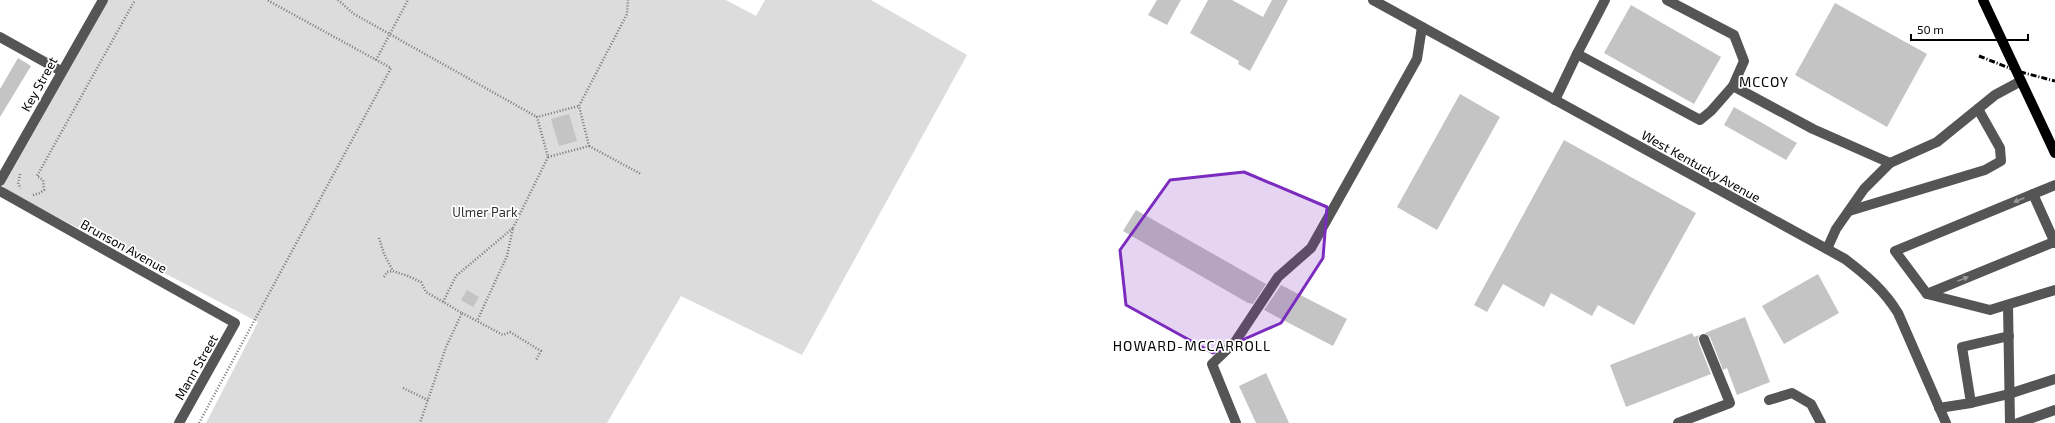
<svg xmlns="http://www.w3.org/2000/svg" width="2055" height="423" font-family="'Exo 2',sans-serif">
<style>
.green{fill:#dcdcdc}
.building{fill:#c4c4c4}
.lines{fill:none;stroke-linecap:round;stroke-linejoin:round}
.path{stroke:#777;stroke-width:2.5;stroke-dasharray:1 2;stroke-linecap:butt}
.minor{stroke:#555;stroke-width:10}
.major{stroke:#000;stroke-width:10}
.rail{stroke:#000;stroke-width:3;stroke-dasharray:6 2 1 2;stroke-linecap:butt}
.oneway{fill:#999}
.marked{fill:#7b2cbf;fill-opacity:0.2;stroke:#7b2cbf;stroke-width:3;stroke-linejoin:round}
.labels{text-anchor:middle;stroke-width:3.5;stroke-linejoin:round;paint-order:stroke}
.street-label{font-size:13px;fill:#000;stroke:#fff}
.park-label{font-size:13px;fill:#333;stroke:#fff}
.neighbourhood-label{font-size:14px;letter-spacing:1px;fill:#000;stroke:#fff}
</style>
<rect width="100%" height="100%" fill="#fff"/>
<!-- green -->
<path class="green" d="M105,0H726L756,16L765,0H871L967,55L802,355L681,296L607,423H206L258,322L9,192L2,185Z"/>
<!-- building -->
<g class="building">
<path d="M1157,0H1181L1167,25L1148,15Z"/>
<path d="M1208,0H1232L1263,17L1272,0H1288L1250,71L1238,64L1239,61L1190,33Z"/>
<path d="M1835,3L1927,54L1887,127L1795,75Z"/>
<path d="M1631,5L1721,57L1694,104L1604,53Z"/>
<path d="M18,58L31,66L0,117V89Z"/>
<path d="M1460,94L1500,117L1437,230L1397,207Z"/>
<path d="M1734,107L1797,143L1786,160L1724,125Z"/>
<path d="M569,114L577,141L559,146L551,119Z"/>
<path d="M1564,140L1696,213L1634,325L1598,305L1592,316L1551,293L1544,307L1503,284L1487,312L1474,305Z"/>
<path d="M1136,210L1266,284L1253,304L1248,303L1123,231Z"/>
<path d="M1818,274L1839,313L1784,344L1762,306Z"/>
<path d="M1281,285L1347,319L1333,346L1264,310Z"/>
<path d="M467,290L479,297L473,307L461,300Z"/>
<path d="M1745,317L1770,382L1737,395L1727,368L1723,370L1710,337L1705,333Z"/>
<path d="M1692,333L1694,337L1699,335L1698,341L1711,374L1626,407L1610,365Z"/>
<path d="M1266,373L1289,423H1256L1239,386Z"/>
</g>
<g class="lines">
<!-- path -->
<g class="path">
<path d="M338,0L354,14L537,117"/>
<path d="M376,60L408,0"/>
<path d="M589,146L641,174"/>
<path d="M548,157L589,146L579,106L627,14L628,0"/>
<path d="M20,174L18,184L21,188"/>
<path d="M33,195L40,193L44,190L43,180L37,176L135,0"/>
<path d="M513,228L548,157L537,117L579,106"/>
<path d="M379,238L384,254L393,271L408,276L421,282L426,292L462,313L446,347L420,423"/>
<path d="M384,277L387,272L393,271"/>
<path d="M443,302L456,276L513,228L507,256L477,321"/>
<path d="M462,313L503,335L510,332L541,351L536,360"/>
<path d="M403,388L428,400"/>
<path d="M199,423L391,68L267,0"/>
</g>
<!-- minor -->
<g class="minor">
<path d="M1373,0L1845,259C1866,275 1884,290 1898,313L1946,423"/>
<path d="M1667,0L1734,35L1744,61L1733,86"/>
<path d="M0,37L61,71"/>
<path d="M1577,54L1605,0"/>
<path d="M1555,100L1577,54L1700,120L1711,111L1733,86L1813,129L1890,163"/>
<path d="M0,181L103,0"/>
<path d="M2055,185L1895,251L1927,294L1990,310L2055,290"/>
<path d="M0,191L235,323L179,423"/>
<path d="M2033,194L2055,243"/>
<path d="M1849,211L1985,170L2001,161L2000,148L1978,109"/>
<path d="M1827,249L1836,229L1864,189L1890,163L1937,142L1995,95L2021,81"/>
<path d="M1927,294L2054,242"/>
<path d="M2008,305L2010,423"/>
<path d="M1769,400L1792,393L1811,404L1821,423"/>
<path d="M1971,403L2009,394L2055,379"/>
<path d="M1939,408L1971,403L1962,347L2009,336"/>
<path d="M1236,423L1212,364L1235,342L1278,277L1311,248L1417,59L1422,27"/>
<path d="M1678,423L1730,403L1704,339"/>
<path d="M2018,423L2055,410"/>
</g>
<!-- major -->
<path class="major" d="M1983,0L2055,153"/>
<!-- rail -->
<path class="rail" d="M1979,56L2017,71L2055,81"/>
</g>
<!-- one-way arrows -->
<defs><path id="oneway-solid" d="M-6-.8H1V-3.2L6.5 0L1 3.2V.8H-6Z"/></defs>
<g class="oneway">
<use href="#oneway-solid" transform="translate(2019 200) rotate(157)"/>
<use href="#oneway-solid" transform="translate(1963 279) rotate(-22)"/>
</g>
<!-- marked area -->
<path class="marked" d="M1244,172L1327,207L1323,258L1281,323L1213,353L1126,305L1120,250L1170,180Z"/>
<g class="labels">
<!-- street labels -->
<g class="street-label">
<text transform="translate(39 84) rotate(-61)" y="5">Key Street</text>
<text transform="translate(1701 166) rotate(29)" y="5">West Kentucky Avenue</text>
<text transform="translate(124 246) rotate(29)" y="5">Brunson Avenue</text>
<text transform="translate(196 367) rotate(-60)" y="5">Mann Street</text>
</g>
<!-- park labels -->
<g class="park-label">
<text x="485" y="217">Ulmer Park</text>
</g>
<!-- neighbourhood labels -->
<g class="neighbourhood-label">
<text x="1764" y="87">MCCOY</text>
<text x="1192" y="351">HOWARD-MCCARROLL</text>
</g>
</g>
<!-- scale -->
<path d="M1911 34v6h117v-6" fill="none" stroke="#000000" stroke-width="2"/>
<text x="1917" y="34" font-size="12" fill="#000000" stroke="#ffffff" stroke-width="3" paint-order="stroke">50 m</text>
</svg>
